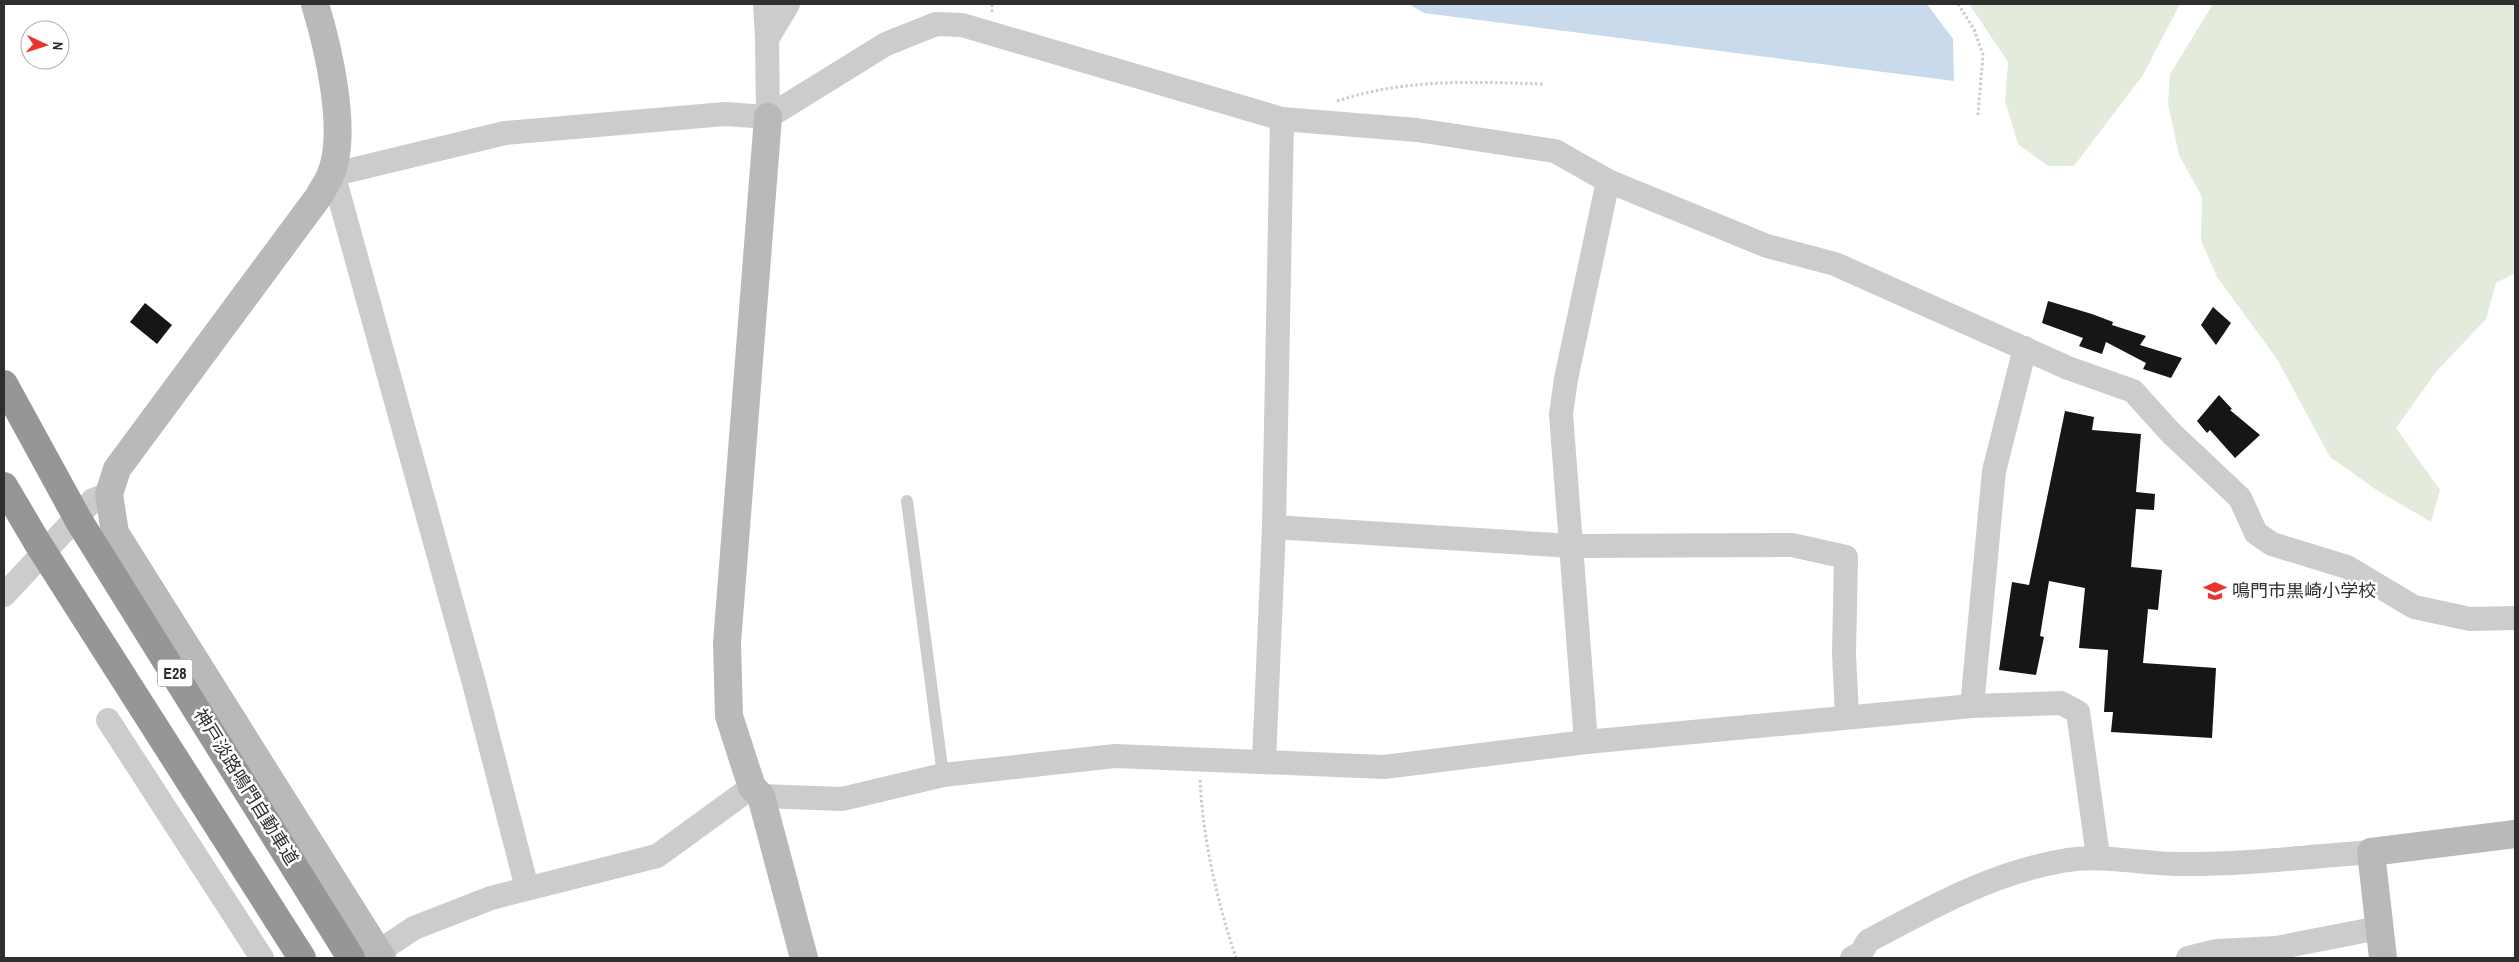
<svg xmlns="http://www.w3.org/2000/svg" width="2519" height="962" font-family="'Archivo Narrow','Noto Sans JP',sans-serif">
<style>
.green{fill:#e3ecdc}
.water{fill:#c9daec}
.building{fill:#161616}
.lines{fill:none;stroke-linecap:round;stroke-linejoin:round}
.path{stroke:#ccc;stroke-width:3;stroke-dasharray:2.5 2.5;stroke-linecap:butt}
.lane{stroke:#ccc;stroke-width:12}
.street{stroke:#ccc;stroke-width:24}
.secondary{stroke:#b9b9b9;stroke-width:28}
.highway-bridge{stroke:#969696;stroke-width:28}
.labels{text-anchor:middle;stroke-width:5;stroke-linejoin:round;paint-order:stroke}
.shield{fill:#fff;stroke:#6d6d6d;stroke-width:1}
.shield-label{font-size:16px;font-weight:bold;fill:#2f2f2f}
.poi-label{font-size:18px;fill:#2f2f2f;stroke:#fff;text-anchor:start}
.street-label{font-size:18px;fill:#2f2f2f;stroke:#fff}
</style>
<rect width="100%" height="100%" fill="#fff"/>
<!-- green -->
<g class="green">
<path d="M1969,4H2180L2143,75L2074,166H2048L2018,144L2005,101L2008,62Z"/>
<path d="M2213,4H2515V273L2496,283L2486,319L2436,372L2396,428L2440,490L2431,522L2378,491L2330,457L2277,359L2217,277L2201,240L2202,197L2179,155L2168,104L2170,74Z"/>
</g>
<!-- water -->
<path class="water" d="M1409,4H1927L1953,39L1954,81L1424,13Z"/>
<!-- building -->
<g class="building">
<path d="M2048,301L2092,314L2113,322L2112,325L2146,336L2140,345L2182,358L2171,378L2143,369L2146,363L2106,342L2102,354L2079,346L2083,338L2042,323Z"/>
<path d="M145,303L172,325L157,344L130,322Z"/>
<path d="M2213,307L2231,323L2216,345L2201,325Z"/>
<path d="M2219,395L2232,409L2230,410L2260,435L2235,458L2210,430L2207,433L2197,421Z"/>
<path d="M2065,411L2094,417L2092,430L2141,434L2136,492L2155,494L2154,510L2136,509L2131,567L2162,570L2158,610L2148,609L2143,663L2216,668L2212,738L2111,732L2113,712H2104L2108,650L2079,648L2085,588L2049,581L2040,636L2044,637L2036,675L1999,670L2012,582L2029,585Z"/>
</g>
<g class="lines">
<!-- path -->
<g class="path">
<path d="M1958,4L1974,29L1983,55L1978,115"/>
<path d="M992,12V4"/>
<path d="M1337,101C1408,78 1470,82 1544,84"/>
<path d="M1200,780C1203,840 1217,901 1236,958"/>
</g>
<!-- lane -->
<path class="lane" d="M907,501L943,775"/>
<!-- street -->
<g class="street">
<path d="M765,4L767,39"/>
<path d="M768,117L767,39L788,4"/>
<path d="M1274,527L1572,546L1792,545L1846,557L1844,654L1847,716"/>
<path d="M4,595L93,500L109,494"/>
<path d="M1972,706L1994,471L2025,348"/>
<path d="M108,720L262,958"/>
<path d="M1586,742L1561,414L1566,379L1608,181"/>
<path d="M1264,761L1274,527L1282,119"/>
<path d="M761,796L842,799L943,775L1115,756L1384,767L1586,742L1972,706L2061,703L2078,712L2098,856"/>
<path d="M527,888L474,683L337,188L331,175L505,133L725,114L768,117L886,44L936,24L962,25L1282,119L1417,130L1555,151L1608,181L1767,246L1835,264L2068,368L2133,391L2170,432L2240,498L2256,533L2272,544L2347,567L2414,607L2470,619L2515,618"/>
<path d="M378,952L414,928L491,898L657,856L752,787"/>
<path d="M1852,958L1861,953L1868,941C1930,908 1992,873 2062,861C2101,854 2136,863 2175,864C2240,865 2306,857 2371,852"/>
<path d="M2188,958L2217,951L2276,948L2379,928"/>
</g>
<!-- secondary -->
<g class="secondary">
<path d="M315,4C328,47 349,134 330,176C327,183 322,190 319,196L117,469L109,494L115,533L382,958"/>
<path d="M768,117L727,643L729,716L752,787L761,796L804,958"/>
<path d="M2383,958L2371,852L2515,834"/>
</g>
<!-- highway-bridge -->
<g class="highway-bridge">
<path d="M4,384L79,521L351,958"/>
<path d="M4,486L37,542L302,958"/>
</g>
</g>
<!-- icons -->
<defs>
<symbol id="school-bare" viewBox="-9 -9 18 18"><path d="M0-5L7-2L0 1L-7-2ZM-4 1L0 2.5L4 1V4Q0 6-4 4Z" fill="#e73630" stroke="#fff" stroke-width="2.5" paint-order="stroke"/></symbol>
</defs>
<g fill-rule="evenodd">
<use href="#school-bare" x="2199" y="575" width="32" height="32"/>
</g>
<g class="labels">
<!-- shield labels -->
<rect class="shield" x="157.5" y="659.5" width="35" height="27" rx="4"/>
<g class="shield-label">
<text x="175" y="679">E28</text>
</g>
<!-- poi labels -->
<g class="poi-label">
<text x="2232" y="597">鳴門市黒崎小学校</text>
</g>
<!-- street labels -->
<g class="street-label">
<text transform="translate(246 787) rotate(58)" y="6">神戸淡路鳴門自動車道</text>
</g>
</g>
<!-- border -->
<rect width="2519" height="962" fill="none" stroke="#2f2f2f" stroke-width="10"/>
<!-- north arrow -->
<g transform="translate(45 45) rotate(94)"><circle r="24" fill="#ffffff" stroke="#acacac"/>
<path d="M0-4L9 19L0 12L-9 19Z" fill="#e73630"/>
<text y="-8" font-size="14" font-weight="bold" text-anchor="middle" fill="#2f2f2f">N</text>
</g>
</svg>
